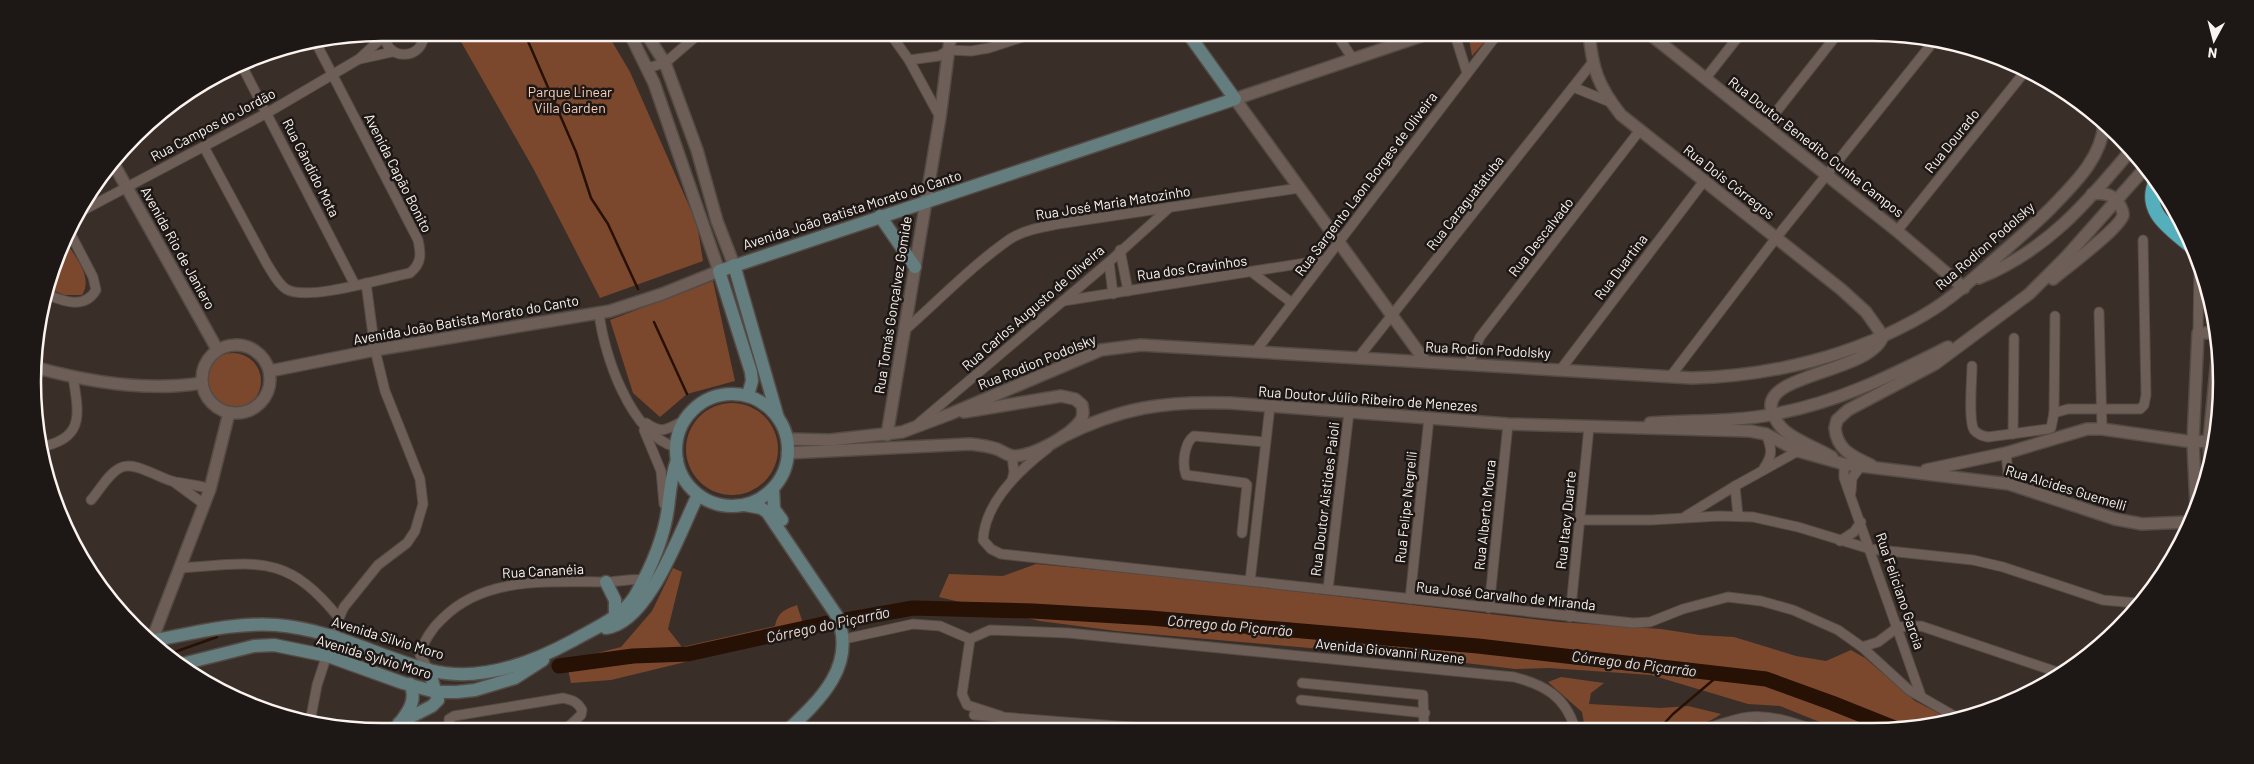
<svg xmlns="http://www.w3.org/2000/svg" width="2254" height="764" font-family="Barlow,sans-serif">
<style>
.green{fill:#7b482e}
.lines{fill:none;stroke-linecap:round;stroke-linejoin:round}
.stream{stroke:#271004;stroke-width:2.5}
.river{stroke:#271004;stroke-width:15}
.minor-casing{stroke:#554b46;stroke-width:11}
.tertiary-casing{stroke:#554b46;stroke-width:14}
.secondary-casing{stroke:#554b46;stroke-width:15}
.trunk-casing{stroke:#554b46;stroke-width:16}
.minor{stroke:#6d5f58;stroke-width:9}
.tertiary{stroke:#6d5f58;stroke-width:11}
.secondary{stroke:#647d7e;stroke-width:12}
.trunk{stroke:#55aebc;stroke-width:14}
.labels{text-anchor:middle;stroke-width:5;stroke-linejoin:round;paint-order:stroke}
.park-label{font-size:14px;fill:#fbd0bb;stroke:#1d1815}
.street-label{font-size:14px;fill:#fbf3ef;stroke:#1d1815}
.water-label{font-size:15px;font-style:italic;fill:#f0dacf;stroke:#1d1815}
.rim{fill:none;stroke:#fbf3ef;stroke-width:2.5}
</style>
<rect width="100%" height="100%" fill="#3a2e28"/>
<!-- green -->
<g class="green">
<path d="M456,33H607L630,72L697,224L703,261L600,298L533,168Z"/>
<path d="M1468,33H1492L1472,56Z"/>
<path d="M65,240C74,256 94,277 82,295H64L50,289Z"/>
<path d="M713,281L735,381L687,394L660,417L633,393L610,320Z"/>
<circle cx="233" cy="381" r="28"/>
<circle cx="732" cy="449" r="46"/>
<path d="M1036,564L1172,577L1559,622L1661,629L1700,635L1734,637L1796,656L1826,661L1851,650L1865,658L1915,701L1950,719L1917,729H1837L1780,706L1748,704L1651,675L1549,668L1515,669L1424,658L1116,631L1040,621L939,597L949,574L1003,576Z"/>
<path d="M673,568L682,572L668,629L682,647L775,626C778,612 784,610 797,605L806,633L611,680L571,683L566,661L621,647L652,611Z"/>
<path d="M1561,677L1604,683L1591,693L1589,704L1661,708L1688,706L1721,714C1705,726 1693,726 1674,723L1671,729H1585L1582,712L1548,682Z"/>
</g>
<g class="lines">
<!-- stream -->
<g class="stream">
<path d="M524,32L576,152L591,198L608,224L638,289"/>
<path d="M654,322L687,394"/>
<path d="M166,655L217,637"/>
<path d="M1659,729L1673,714L1719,675"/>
</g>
<!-- river -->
<path class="river" d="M559,666L633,656L688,654L823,624L913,608L1033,611L1150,618L1478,646L1766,679L1832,703L1897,729"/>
<defs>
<g id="minor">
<path d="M889,32L909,60L940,117"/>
<path d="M1335,32L1353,59"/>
<path d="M1454,32L1467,73"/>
<path d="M385,33C383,62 427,61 423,32"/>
<path d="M360,59L392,52"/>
<path d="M909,60L939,56L949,50L971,51L989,48L1038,32"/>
<path d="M241,64L355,285"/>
<path d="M647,68L665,63L701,32"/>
<path d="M1705,79L1742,32"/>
<path d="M2046,81L2104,125"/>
<path d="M1573,87L1610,102"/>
<path d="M1765,126L1839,32"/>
<path d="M204,147L267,264C273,273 277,283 286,289C307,302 384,278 410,273C422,263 421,254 418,240L314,39"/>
<path d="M78,213L267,113L359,59L385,35"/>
<path d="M1897,231L2027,69"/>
<path d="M1120,250L1128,291"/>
<path d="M1109,262L1113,294"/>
<path d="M1253,273L1292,303"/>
<path d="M48,295C65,302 85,309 96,290L93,277L68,229"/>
<path d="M1063,301L1324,260"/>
<path d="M2099,312L2102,429"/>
<path d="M599,313C604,355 630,433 675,447"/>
<path d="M905,330C938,301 975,263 1010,239C1024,230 1042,227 1058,224L1299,188"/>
<path d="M2198,333L2199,265"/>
<path d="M1255,352L1499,32"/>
<path d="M1358,358L1592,63"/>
<path d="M1469,363L1480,337L1640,130"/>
<path d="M1972,366C1972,380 1968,420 1974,430C1978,435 1983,436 1988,437L2048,429L2051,428L2054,413L2068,409H2140L2144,405L2146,395L2143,240"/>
<path d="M1561,369L1704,181"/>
<path d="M1670,377L1776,238L1934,41"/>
<path d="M2054,413L2055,316"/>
<path d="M646,423C662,434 666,430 683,421"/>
<path d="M919,423L1109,262L1170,207"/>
<path d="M644,430L661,471L664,504"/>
<path d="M2013,434L2014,338"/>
<path d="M40,447C85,439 79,414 73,377"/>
<path d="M1048,448C1019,470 985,502 983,540L991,549L1001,554L1633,623L1650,622L1683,609L1728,597L1761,601L1793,610L1838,630L1862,647L1909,690L1956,717"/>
<path d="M2006,453L2009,484"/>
<path d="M1012,456L1014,472L1012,480"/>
<path d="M1844,464V478L1921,696"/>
<path d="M1764,468C1773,455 1772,449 1766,434"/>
<path d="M174,482L204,504"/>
<path d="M1735,486L1738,516"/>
<path d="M1851,492L1852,478L1860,467"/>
<path d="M91,500C99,491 109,473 120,468C134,460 160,479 175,482C187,484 198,485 210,489"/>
<path d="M1686,516L1735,486L1798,451"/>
<path d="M1580,520H1651L1719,516L1753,517L1798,527L1870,549L1973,560L2003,567L2103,600L2136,603"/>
<path d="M1242,533L1247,485L1245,483L1186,475C1182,464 1184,443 1194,436L1265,442"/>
<path d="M1840,541L1854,532L1861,522"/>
<path d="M180,568C257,563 286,552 339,618"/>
<path d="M1250,581L1270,406"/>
<path d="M1328,589L1349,412"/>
<path d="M1410,599L1429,418"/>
<path d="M1489,608L1508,424"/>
<path d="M1570,617L1589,427"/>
<path d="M849,638L913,624L940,626L970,639"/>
<path d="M970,639L990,630L1068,633L1514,677C1545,685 1566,697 1575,729"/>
<path d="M970,639L962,694L967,705L1001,716L1005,730"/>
<path d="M1862,647L1878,642L1898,627L1921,626L2060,673"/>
<path d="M429,670L420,655C423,642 432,628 442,619C484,576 548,582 605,582C618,582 633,578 647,580"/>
<path d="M1302,683L1423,695L1424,729"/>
<path d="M1301,700L1425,713"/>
<path d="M974,715L1169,730"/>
<path d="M310,722L317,685L339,618L344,607L378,565L407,543L415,531L423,504L420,479L385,391L375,350L366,283"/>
<path d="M1706,729C1753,712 1765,713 1812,729"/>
<path d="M455,731L449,724V719L454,716L563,698C572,700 577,701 582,710L581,715L564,731"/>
</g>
<g id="tertiary">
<path d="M645,32L665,63L697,150L717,221L734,265"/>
<path d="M1589,32C1592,68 1598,86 1621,115L1842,290L1866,312L1883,336C1869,374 1759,373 1772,412C1775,419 1779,426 1785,431C1798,442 1817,448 1832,457"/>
<path d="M1647,32L1897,231L1964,288"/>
<path d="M112,161L217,349"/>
<path d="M1979,278C2046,251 2087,203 2132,149"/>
<path d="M2053,279C2065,269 2121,227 2123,215C2123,210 2120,205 2117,201C2110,193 2101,193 2092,194"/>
<circle cx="236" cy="379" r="34"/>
<path d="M1425,361L1235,99L1433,32"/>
<path d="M34,367C88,382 146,392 201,383"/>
<path d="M270,371L375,350L610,311L662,294L719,271L654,83L629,32"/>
<path d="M1650,423C1691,420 1734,422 1775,414C1839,402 1890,376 1948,347"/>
<path d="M887,435L940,117L951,32"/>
<path d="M1062,437C1121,407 1165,401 1230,403L1508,424L1750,431L1766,434L1798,451L1844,464L2009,484L2115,519L2142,524L2189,522"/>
<path d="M787,439L830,440L902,432L950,414L1101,350L1141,345L1692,378C1772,376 1854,356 1924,315C1950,300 1973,279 1995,259C2014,242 2033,226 2051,208C2074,184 2102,158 2104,123"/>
<path d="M787,453L970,444C980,445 988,446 997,449C1002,451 1008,456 1014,456C1033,456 1070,436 1081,420C1084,415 1083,410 1082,405L1075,399L1061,396L964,412"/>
<path d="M1871,465C1852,456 1837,450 1835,428L1837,420L1848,410L1935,364L2029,294L2067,256L2146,167"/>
<path d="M1926,470L2006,453L2087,429H2102L2193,442L2209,441"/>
<path d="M2210,472L2209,441L2219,338"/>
<path d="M2196,506L2193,442L2198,333H2211L2218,336"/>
<path d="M152,640L210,489L229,413"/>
</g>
<g id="secondary">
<path d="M880,216L915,267"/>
<path d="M734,265L778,418"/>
<circle cx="732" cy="450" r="56"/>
<path d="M748,395L752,381L751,372L719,271L1235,99L1187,32"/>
<path d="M773,489L774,509L782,520"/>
<path d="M745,505L761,508L767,512L837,616C857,665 821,699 787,731"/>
<path d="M606,582L615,600V616"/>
<path d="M606,628C649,623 681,529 698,495"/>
<path d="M149,641C192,634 232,622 276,625C331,629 377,656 429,670C478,683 532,663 574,640C595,628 622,617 635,596C650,570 664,538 668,508C670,491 671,476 677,460"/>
<path d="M178,665L254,646L274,645L328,656L403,683L436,692H457L475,690L515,678L543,660"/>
<path d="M399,723L432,706L438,700L429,670"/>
<path d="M394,731C404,716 419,703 410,684"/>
</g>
<path id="trunk" d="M2156,181C2141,213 2173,230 2194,249"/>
</defs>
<!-- minor casing -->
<use href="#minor" class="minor-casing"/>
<!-- tertiary casing -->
<use href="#tertiary" class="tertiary-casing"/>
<!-- secondary casing -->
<use href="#secondary" class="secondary-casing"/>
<!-- trunk casing -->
<use href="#trunk" class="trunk-casing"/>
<!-- minor -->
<use href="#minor" class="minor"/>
<!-- tertiary -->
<use href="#tertiary" class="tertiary"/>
<!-- secondary -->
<use href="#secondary" class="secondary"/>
<!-- trunk -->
<use href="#trunk" class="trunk"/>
</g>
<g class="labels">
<!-- park labels -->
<g class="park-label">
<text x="570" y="97">Parque Linear<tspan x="570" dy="16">Villa Garden</tspan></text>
</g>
<!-- street labels -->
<g class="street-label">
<text transform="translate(213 125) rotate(-28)" y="5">Rua Campos do Jordão</text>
<text transform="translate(1952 141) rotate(-51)" y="5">Rua Dourado</text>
<text transform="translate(1816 147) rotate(38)" y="5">Rua Doutor Benedito Cunha Campos</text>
<text transform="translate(311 168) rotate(63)" y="5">Rua Cândido Mota</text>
<text transform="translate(398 173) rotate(63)" y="5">Avenida Capão Bonito</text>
<text transform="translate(1729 182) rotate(38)" y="5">Rua Dois Córregos</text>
<text transform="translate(1366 184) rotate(-53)" y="5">Rua Sargento Laon Borges de Oliveira</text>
<text transform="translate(1113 203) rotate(-9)" y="5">Rua José Maria Matozinho</text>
<text transform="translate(1465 203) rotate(-52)" y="5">Rua Caraguatatuba</text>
<text transform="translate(852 210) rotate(-18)" y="5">Avenida João Batista Morato do Canto</text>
<text transform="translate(1541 237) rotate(-52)" y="5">Rua Descalvado</text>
<text transform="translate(1985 246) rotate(-41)" y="5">Rua Rodion Podolsky</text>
<text transform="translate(178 248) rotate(61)" y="5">Avenida Rio de Janiero</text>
<text transform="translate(1621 267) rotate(-53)" y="5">Rua Duartina</text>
<text transform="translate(1192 268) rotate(-8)" y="5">Rua dos Cravinhos</text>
<text transform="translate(893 305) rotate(-81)" y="5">Rua Tomás Gonçalvez Gomide</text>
<text transform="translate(1033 308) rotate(-41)" y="5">Rua Carlos Augusto de Oliveira</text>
<text transform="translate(466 320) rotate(-10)" y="5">Avenida João Batista Morato do Canto</text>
<text transform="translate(1488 350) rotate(3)" y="5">Rua Rodion Podolsky</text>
<text transform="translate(1037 362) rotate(-22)" y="5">Rua Rodion Podolsky</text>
<text transform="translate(1368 399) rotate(4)" y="5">Rua Doutor Júlio Ribeiro de Menezes</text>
<text transform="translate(2066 488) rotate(17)" y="5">Rua Alcides Guemelli</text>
<text transform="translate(1325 499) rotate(-83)" y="5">Rua Doutor Aistides Paioli</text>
<text transform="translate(1406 507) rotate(-84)" y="5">Rua Felipe Negrelli</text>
<text transform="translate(1485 515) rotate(-84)" y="5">Rua Alberto Moura</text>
<text transform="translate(1566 520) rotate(-84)" y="5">Rua Itacy Duarte</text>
<text transform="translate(543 571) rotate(-3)" y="5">Rua Cananéia</text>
<text transform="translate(1900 591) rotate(71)" y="5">Rua Feliciano Garcia</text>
<text transform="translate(1506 596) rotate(6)" y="5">Rua José Carvalho de Miranda</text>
<text transform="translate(388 638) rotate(17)" y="5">Avenida Silvio Moro</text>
<text transform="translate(1390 651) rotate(6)" y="5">Avenida Giovanni Ruzene</text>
<text transform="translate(374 657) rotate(17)" y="5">Avenida Sylvio Moro</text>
</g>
<!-- water labels -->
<g class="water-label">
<text transform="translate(828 625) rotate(-12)" y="5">Córrego do Piçarrão</text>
<text transform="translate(1230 626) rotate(5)" y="5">Córrego do Piçarrão</text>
<text transform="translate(1634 664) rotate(7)" y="5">Córrego do Piçarrão</text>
</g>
</g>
<!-- crop -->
<path d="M0 0H2254V764H0ZM382 41H1872A341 341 0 0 1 2213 382V382A341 341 0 0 1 1872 723H382A341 341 0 0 1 41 382V382A341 341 0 0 1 382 41Z" fill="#1d1815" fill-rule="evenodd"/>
<path class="rim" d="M382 41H1872A341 341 0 0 1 2213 382V382A341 341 0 0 1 1872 723H382A341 341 0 0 1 41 382V382A341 341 0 0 1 382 41Z"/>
<!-- north arrow -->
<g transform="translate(2214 40) rotate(187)" stroke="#1d1815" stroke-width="4" paint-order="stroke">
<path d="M0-4L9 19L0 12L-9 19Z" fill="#fbf3ef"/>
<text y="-8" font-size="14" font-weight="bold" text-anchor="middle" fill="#fbf3ef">N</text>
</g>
</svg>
